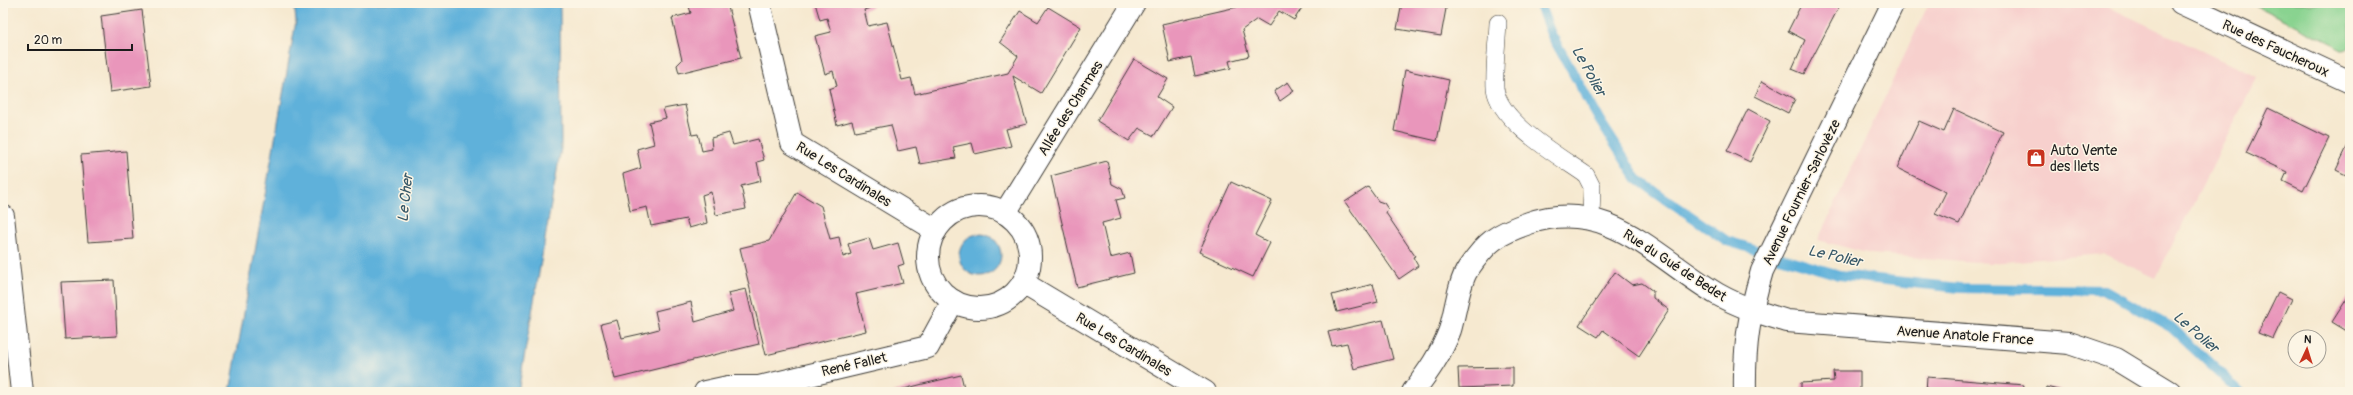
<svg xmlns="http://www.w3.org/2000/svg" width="2353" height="395" font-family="Pangolin,sans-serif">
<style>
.built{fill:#f7d0cd}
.green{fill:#89d390;stroke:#527856}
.water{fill:#5fb1da;stroke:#3e667b}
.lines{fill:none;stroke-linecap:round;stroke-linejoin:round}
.stream{stroke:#5fb1da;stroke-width:10}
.building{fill:#e996bb}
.lane-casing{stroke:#3d3b37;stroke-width:18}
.street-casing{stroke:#3d3b37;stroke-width:24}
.secondary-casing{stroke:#3d3b37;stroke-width:24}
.lane{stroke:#fff;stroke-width:17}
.street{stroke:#fff;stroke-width:22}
.secondary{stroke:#fff;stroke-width:22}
.labels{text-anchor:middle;stroke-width:3;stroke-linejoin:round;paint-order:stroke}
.street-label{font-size:14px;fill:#1c1c1c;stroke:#fcf5e5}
.poi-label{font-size:14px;fill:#1c1c1c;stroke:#fcf5e5;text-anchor:start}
.water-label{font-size:15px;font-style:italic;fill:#375868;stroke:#fcf5e5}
</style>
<rect width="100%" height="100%" fill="#fcf5e5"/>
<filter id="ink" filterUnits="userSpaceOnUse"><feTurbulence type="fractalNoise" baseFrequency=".025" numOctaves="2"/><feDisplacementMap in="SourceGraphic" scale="8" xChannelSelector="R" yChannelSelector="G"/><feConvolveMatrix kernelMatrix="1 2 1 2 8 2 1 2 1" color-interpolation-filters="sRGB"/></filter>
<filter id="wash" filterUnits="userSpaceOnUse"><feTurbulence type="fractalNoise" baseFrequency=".012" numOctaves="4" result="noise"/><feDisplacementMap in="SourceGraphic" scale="16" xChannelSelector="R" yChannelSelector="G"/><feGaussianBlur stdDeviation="0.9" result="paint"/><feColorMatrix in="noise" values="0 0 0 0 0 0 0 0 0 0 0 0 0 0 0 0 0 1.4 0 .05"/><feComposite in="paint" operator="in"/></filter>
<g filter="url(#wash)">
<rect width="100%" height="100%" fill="#f6e9d0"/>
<!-- built -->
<path class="built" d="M1929,3H2100L2257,77L2156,278L2104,254L1990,263L1871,254L1818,240Z"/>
<!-- green -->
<path class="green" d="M2250,3H2350V47L2345,50Z"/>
<!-- water -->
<g class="water">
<path d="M294,3H560L561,148L518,392H230L296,21Z"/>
<circle cx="980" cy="255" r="21"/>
</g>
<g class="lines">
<!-- stream -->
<path class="stream" d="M1539,3L1551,34L1600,121L1637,179L1727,241L1839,275L1960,288L2105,290L2172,328L2240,392"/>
</g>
<g id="blocks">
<!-- building -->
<g class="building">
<path d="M688,3H727L741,58L679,73L677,65L682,60L672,18L691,13Z"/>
<path d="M815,3H872L873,7L864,10L868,26L887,22L902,80L911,78L915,94L1008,73L1018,56L1000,42L1020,11L1038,22L1048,7L1081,27L1041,93L1013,76L1027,124L1006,129L1011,146L975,154L972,143L953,147L956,158L920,164L916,147L898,151L891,125L855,132L852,121L837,125L829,89L837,86L833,71L825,74L815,36L831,32L827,18L820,20Z"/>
<path d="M1239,3H1305L1294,20L1279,11L1269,26L1257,19L1242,30L1249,56L1229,61L1231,68L1195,76L1191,57L1170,62L1162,24L1237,7Z"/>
<path d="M1402,3H1447L1441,36L1397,29Z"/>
<path d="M1802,3H1841L1804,74L1792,69L1805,40L1788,31Z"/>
<path d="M142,10L151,86L110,92L101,16Z"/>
<path d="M1134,59L1168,79L1157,97L1172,107L1154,136L1139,128L1129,141L1097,121Z"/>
<path d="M1405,70L1449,80L1437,141L1394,131Z"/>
<path d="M1762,81L1795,99L1788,113L1755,96Z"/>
<path d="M1288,82L1294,91L1280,101L1274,91Z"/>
<path d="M685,105L692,135L698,134L702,151L712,149L711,138L729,133L733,145L758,139L764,160L757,162L761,181L741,186L746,209L716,215L711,192L702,195L707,223L689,228L686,219L651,226L647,207L630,211L623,174L641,168L637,149L654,144L649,122L666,118L663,109Z"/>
<path d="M2268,108L2329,138L2303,191L2283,181L2287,172L2246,153Z"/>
<path d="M1748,109L1770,121L1750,162L1727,151Z"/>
<path d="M1954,109L2003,132L1959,224L1935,214L1946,192L1897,168L1919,121L1944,132Z"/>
<path d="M2350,141V177L2336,170Z"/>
<path d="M126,151L133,239L88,242L81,155Z"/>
<path d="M1107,161L1112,184L1122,189L1125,198L1116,200L1121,218L1102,223L1110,258L1130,253L1134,273L1077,287L1051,176Z"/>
<path d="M1231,182L1272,201L1255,235L1270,243L1253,277L1199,252Z"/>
<path d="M1368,187L1378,201L1384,203L1388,209L1386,213L1415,256L1413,257L1418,266L1399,279L1345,202Z"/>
<path d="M797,192L821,206L830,239L839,237L843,257L851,254L848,244L869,238L873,250L898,243L904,264L898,266L903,283L856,294L866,331L766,355L740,248L769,241Z"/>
<path d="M1615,272L1632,285L1642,283L1653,291V298L1669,310L1639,356L1603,330L1598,337L1579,325Z"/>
<path d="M114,280L117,336L65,339L61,282Z"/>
<path d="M1373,284L1378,302L1337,312L1332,295Z"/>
<path d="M746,289L759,344L615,379L601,324L617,320L622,338L640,334L659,329L655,311L691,302L695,322L733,311L728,293Z"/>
<path d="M2278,292L2292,299L2273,339L2258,333Z"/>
<path d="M2350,294V333L2332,322Z"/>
<path d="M1383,320L1393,359L1354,369L1347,343L1332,346L1328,332Z"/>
<path d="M1513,367V386L1459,388L1458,368Z"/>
<path d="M1833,371H1860V392H1801V383L1834,381Z"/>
<path d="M961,375L965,392H892L923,384Z"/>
<path d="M1927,377L2024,385L2023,392H1926Z"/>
<path d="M2046,387L2062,391V392H2045Z"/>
</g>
</g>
</g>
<g filter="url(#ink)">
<use href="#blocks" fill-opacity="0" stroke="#3d3b37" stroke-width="1"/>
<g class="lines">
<defs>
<path id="lane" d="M1498,23C1497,44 1494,67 1495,88C1499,122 1559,156 1586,175L1592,187L1591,218"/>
<g id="street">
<path d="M759,3L792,143L936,230"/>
<circle cx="979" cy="257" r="51"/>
<path d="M1005,213L1134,3"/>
<path d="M3,216L22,392"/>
<path d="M1023,283L1205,392"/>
<path d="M705,392L728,387H759L928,347L953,301"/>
<path d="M1413,392C1428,372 1441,354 1450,330C1455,314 1459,281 1468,269C1487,241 1497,234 1529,223C1607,196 1656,258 1717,294C1740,307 1763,314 1787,321L2069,343L2116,359L2170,392"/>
<path d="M1745,392C1744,346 1749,315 1762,271L1893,3"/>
</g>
<path id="secondary" d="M2181,3L2350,82"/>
</defs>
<!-- lane casing -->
<use href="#lane" class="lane-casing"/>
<!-- street casing -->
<use href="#street" class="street-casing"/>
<!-- secondary casing -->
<use href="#secondary" class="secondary-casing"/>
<!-- lane -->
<use href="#lane" class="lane"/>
<!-- street -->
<use href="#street" class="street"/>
<!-- secondary -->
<use href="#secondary" class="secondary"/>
</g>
</g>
<!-- icons -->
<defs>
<symbol id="shop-square" viewBox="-11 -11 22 22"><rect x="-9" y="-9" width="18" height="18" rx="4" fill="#c8321e" stroke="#fcf5e5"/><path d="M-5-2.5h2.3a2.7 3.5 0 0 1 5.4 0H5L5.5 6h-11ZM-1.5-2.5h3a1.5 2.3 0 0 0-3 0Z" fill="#fff"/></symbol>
</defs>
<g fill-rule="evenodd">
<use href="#shop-square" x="2025" y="147" width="22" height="22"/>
</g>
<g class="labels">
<!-- street labels -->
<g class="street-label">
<text transform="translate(2276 48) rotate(25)" y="5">Rue des Faucheroux</text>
<text transform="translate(1070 108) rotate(-58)" y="5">Allée des Charmes</text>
<text transform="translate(844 174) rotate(32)" y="5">Rue Les Cardinales</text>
<text transform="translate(1801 192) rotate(-64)" y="5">Avenue Fournier-Sarlovèze</text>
<text transform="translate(1675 265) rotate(33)" y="5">Rue du Gué de Bedet</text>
<text transform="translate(1965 335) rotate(4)" y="5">Avenue Anatole France</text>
<text transform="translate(1124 344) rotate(31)" y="5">Rue Les Cardinales</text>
<text transform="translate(854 364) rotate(-13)" y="5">René Fallet</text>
</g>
<!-- poi labels -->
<g class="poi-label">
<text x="2050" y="155">Auto Vente<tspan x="2050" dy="16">des Ilets</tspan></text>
</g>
<!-- water labels -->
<g class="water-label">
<text transform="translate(1589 71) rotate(61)" y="5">Le Polier</text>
<text transform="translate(405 198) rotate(-84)" y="5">Le Cher</text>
<text transform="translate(1835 256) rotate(13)" y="5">Le Polier</text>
<text transform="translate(2196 332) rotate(41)" y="5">Le Polier</text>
</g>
</g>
<!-- margin -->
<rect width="2353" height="395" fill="none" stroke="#fcf5e5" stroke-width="16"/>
<!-- north arrow -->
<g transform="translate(2307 349) rotate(4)"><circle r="19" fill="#fcf5e5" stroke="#a29e95"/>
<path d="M0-3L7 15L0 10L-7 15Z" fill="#c8321e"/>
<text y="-6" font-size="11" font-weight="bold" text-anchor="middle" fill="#1c1c1c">N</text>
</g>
<!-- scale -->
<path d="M28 44v6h104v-6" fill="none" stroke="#1c1c1c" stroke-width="2"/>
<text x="34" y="44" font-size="12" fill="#1c1c1c" stroke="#fcf5e5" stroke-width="3" paint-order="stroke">20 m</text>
</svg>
